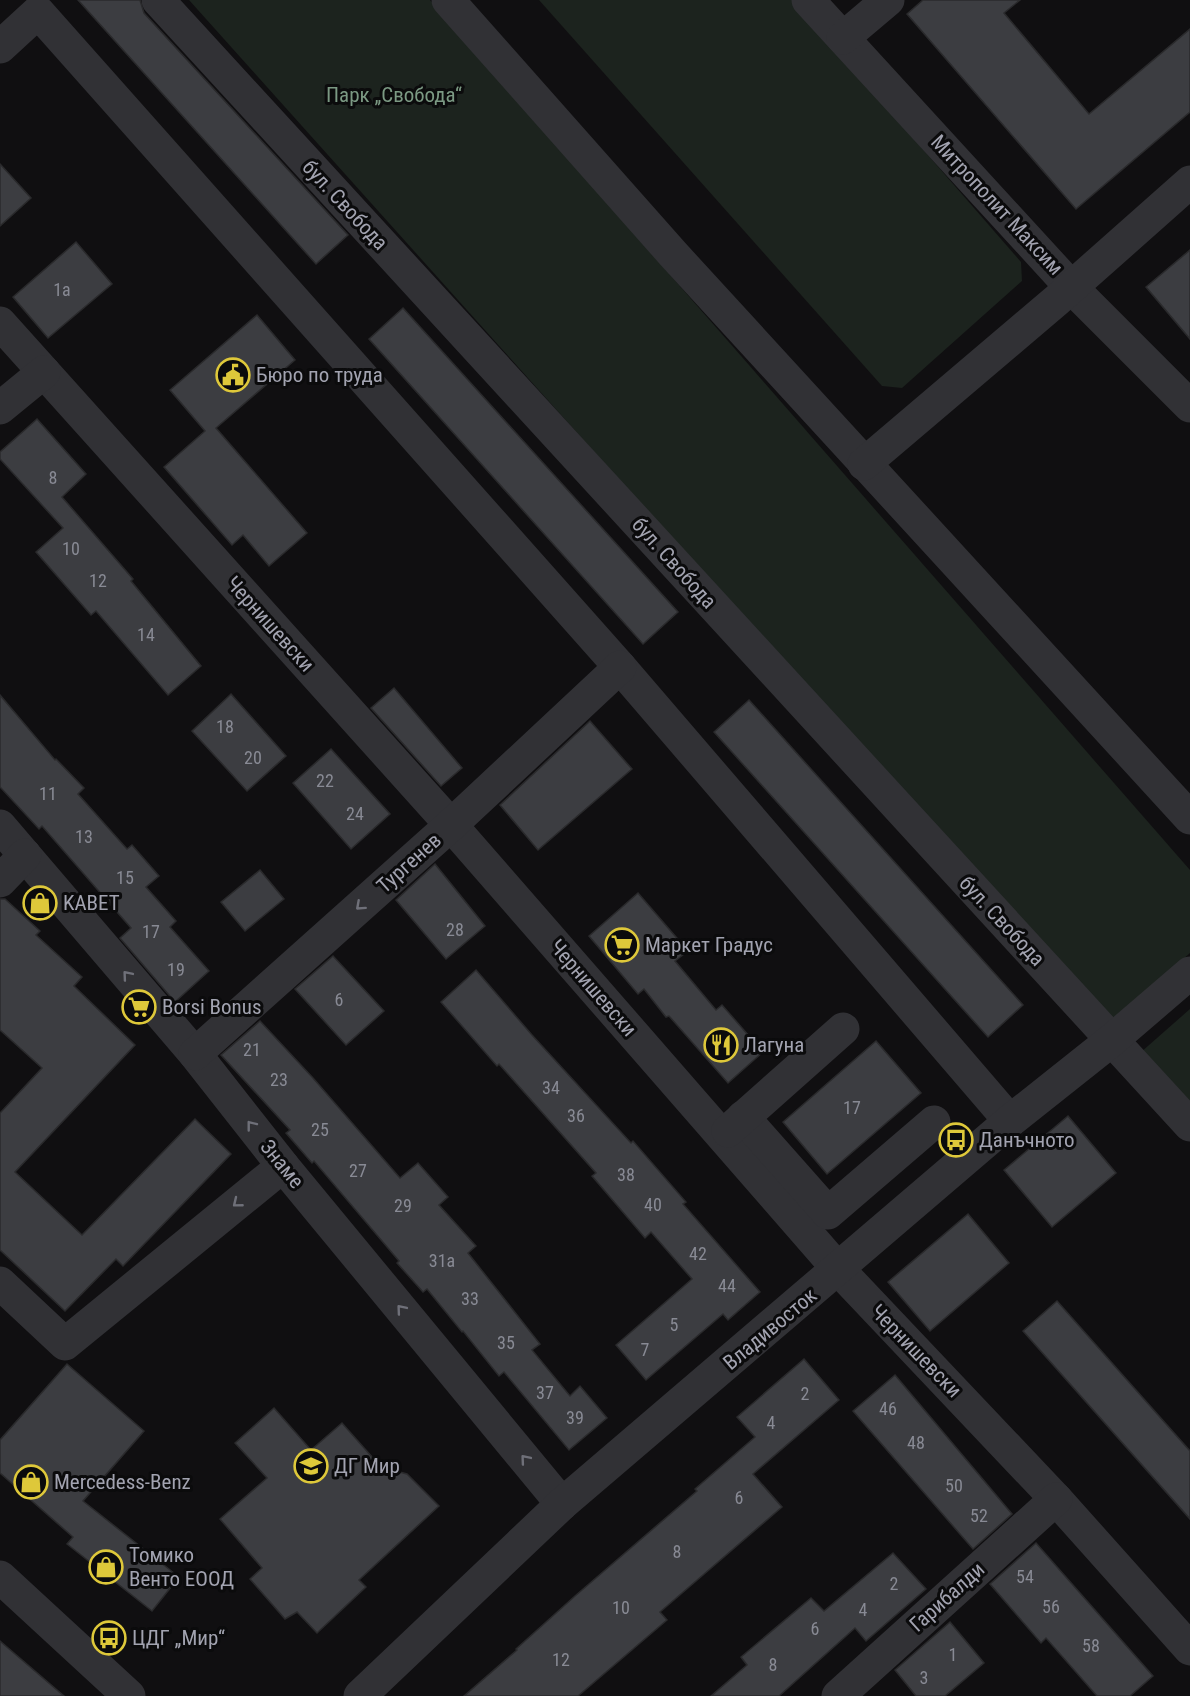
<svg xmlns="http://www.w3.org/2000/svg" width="1190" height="1696" font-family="'Roboto Condensed',sans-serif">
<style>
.green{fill:#1c231e}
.building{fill:#3c3d41;stroke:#2a2a2c;stroke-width:1.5}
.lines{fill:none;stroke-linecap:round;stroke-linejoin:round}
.minor{stroke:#313135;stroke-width:33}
.oneway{stroke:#6f7079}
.labels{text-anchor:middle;stroke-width:6;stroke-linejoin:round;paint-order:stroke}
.number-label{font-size:18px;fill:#888a94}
.park-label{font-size:21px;fill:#7b9983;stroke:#0b0b0c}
.street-label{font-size:21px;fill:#a2a3b0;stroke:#0b0b0c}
.poi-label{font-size:21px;fill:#a2a3b0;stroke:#0b0b0c;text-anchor:start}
</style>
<rect width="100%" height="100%" fill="#100f11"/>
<!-- green -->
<g class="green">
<path d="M189,0H430L1190,870V953L1108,1025Z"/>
<path d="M539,0H793L1021,262L1022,281L902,388L882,386Z"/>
<path d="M1190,1009V1109L1140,1053Z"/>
</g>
<!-- building -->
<g class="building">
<path d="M78,0H140L144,13L348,235L316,264Z"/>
<path d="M923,0H1020L1004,13L1089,114L1190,29V112L1076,209L907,14Z"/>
<path d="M0,164L31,198L0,226Z"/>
<path d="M76,242L112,284L48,338L13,297Z"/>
<path d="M1190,250V339L1146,287Z"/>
<path d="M403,308L678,612L643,644L369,339Z"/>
<path d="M257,315L295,360L216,428L307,533L269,566L243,535L232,545L164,467L205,431L170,390Z"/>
<path d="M37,419L86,474L62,497L133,579L131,581L201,666L168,695L96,611L91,615L36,552L63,528L0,459V452Z"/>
<path d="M394,688L462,768L441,786L371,708Z"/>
<path d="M231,694L286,756L247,791L192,731Z"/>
<path d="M0,695L55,760L56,759L84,788L78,794L127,849L132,845L159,876L146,887L176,921L170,927L209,971L175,1002L120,938L131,928L42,826L39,829L0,787Z"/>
<path d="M749,700L1023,1005L988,1037L714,732Z"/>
<path d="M590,721L632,769L538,850L500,805Z"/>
<path d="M331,749L390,814L351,849L293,783Z"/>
<path d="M435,864L485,926L446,959L396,900Z"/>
<path d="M260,870L284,899L245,931L221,902Z"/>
<path d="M638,893L688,951L675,961L716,1010L722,1005L763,1052L728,1083L669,1016L666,1017L644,989L638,994L589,936Z"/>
<path d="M0,899H5L40,931L36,935L82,977L74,986L135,1045L15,1172L82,1235L195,1119L231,1154L123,1266L116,1259L65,1311L0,1250V1113L42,1068L0,1030Z"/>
<path d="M333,956L384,1011L346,1045L295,989Z"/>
<path d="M476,970L532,1035L631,1143L633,1141L686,1202L683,1204L760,1292L728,1320L723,1314L646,1380L616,1345L692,1279L651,1232L645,1238L592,1176L596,1173L499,1064L497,1066L441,1002Z"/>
<path d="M260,1021L313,1078L400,1178L418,1163L448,1197L439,1205L476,1246L468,1253L540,1344L532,1350L570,1396L580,1386L607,1418L569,1450L504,1372L499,1376L463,1331L462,1332L427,1289L423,1292L397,1263L399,1261L314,1161L312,1163L286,1133L290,1130L221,1055Z"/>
<path d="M876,1041L921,1093L827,1174L783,1122Z"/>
<path d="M1068,1116L1116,1173L1052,1227L1004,1170Z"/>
<path d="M968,1214L1009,1263L930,1331L888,1282Z"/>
<path d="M1057,1301L1190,1451V1519L1023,1331Z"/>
<path d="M804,1359L839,1400L753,1474L782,1507L660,1612L667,1620L578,1696H464L517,1650L516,1649L575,1596L697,1491L695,1489L755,1437L737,1417Z"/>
<path d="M67,1364L144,1431L83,1501L179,1577L152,1611L67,1544L73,1537L0,1473V1440Z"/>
<path d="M895,1375L1012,1514L973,1549L853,1411Z"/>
<path d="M274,1408L311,1450L342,1423L381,1467L407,1474L439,1506L359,1580L366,1587L317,1633L297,1612L285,1619L250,1579L262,1568L220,1519L267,1478L235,1443Z"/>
<path d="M1036,1543L1153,1676L1130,1696H1097L1046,1638L1041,1643L990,1584Z"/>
<path d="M893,1553L926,1589L866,1641L855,1628L779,1696H711L747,1665L741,1657L811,1598L824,1611Z"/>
<path d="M950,1622L984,1663L945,1696H916L895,1670Z"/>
<path d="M0,1641L64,1696H0Z"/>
</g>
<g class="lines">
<!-- minor -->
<g class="minor">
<path d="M158,0L1190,1125"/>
<path d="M448,0L673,254L1190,818"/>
<path d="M808,0L1072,288L1190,406"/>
<path d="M843,38L888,0"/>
<path d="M0,47L38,12L620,667L1010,1121"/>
<path d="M0,323L451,825L839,1270L1056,1499L1190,1649"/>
<path d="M0,408L44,372"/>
<path d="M864,464L1057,300L1190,182"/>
<path d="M0,826L195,1054L283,1166L562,1504"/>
<path d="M0,881L25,855"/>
<path d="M195,1054L451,825L620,667"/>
<path d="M743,1117L828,1213L934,1122"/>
<path d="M728,1131L843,1029"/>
<path d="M0,1283L65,1344L283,1166"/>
<path d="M0,1577L129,1696"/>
<path d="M360,1696L562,1504L1010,1121L1112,1040L1190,973"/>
<path d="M838,1696L1056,1499"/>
</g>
</g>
<!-- one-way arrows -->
<defs><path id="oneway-chevron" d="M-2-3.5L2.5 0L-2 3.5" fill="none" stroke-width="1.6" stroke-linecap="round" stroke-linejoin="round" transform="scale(1.5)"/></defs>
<g class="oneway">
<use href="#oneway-chevron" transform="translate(360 906) rotate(138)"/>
<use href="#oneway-chevron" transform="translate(127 975) rotate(-130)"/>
<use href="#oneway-chevron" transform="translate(251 1125) rotate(-128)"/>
<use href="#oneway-chevron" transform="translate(237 1203) rotate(141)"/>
<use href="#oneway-chevron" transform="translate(401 1309) rotate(-130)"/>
<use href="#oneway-chevron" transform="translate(525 1459) rotate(-130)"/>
</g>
<!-- icons -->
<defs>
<symbol id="civic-ring" viewBox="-11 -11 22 22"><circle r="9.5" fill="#0b0b0c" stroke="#dec83a" stroke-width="1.5"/><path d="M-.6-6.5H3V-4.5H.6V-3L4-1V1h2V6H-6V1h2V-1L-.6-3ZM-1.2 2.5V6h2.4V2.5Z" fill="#dec83a"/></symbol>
<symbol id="shop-ring" viewBox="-11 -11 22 22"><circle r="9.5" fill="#0b0b0c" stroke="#dec83a" stroke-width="1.5"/><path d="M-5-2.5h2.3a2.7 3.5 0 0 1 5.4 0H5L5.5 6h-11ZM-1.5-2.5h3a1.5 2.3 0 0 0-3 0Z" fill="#dec83a"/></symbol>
<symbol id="supermarket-ring" viewBox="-11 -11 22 22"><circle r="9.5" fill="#0b0b0c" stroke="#dec83a" stroke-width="1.5"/><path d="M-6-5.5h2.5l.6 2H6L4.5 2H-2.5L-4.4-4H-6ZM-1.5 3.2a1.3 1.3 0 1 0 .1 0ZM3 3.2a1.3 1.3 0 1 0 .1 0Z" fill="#dec83a"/></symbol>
<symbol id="restaurant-ring" viewBox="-11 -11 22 22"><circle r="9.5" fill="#0b0b0c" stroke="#dec83a" stroke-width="1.5"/><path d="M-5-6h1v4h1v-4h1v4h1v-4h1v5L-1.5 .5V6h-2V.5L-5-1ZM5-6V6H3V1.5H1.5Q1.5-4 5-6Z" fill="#dec83a"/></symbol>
<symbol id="bus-ring" viewBox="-11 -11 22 22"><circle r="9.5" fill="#0b0b0c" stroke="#dec83a" stroke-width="1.5"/><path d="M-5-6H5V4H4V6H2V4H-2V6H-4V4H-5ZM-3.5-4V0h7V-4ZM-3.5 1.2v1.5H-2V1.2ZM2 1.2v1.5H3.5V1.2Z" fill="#dec83a"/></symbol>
<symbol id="school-ring" viewBox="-11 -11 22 22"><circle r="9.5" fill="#0b0b0c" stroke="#dec83a" stroke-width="1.5"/><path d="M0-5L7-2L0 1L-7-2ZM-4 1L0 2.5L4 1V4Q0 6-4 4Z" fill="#dec83a"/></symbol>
</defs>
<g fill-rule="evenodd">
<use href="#civic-ring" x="214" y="356" width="38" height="38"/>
<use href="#shop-ring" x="21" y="884" width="38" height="38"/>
<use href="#supermarket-ring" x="603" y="926" width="38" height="38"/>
<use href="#supermarket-ring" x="120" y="988" width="38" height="38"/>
<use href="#restaurant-ring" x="702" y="1026" width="38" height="38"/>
<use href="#bus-ring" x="937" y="1121" width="38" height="38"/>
<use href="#school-ring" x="292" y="1447" width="38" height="38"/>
<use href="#shop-ring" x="12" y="1463" width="38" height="38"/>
<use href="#shop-ring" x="87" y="1548" width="38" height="38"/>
<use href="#bus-ring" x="90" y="1619" width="38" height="38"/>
</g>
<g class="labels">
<!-- number labels -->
<g class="number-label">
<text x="62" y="296">1a</text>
<text x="53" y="484">8</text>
<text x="71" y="555">10</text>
<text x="98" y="587">12</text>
<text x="146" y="641">14</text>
<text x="225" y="733">18</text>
<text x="253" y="764">20</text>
<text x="325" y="787">22</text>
<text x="48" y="800">11</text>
<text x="355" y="820">24</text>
<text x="84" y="843">13</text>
<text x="125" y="884">15</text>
<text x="455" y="936">28</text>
<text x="151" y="938">17</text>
<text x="176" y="976">19</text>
<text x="339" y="1006">6</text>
<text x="252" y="1056">21</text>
<text x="279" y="1086">23</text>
<text x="551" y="1094">34</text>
<text x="852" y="1114">17</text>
<text x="576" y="1122">36</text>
<text x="320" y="1136">25</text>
<text x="358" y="1177">27</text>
<text x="626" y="1181">38</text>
<text x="653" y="1211">40</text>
<text x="403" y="1212">29</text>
<text x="698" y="1260">42</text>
<text x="442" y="1267">31a</text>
<text x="727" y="1292">44</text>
<text x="470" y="1305">33</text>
<text x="674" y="1331">5</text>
<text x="506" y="1349">35</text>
<text x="645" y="1356">7</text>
<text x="545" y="1399">37</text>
<text x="805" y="1400">2</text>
<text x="888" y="1415">46</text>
<text x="575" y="1424">39</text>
<text x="771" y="1429">4</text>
<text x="916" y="1449">48</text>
<text x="954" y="1492">50</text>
<text x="739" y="1504">6</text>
<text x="979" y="1522">52</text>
<text x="677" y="1558">8</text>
<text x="1025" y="1583">54</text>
<text x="894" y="1590">2</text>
<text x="1051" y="1613">56</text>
<text x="621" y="1614">10</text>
<text x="863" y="1616">4</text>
<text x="815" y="1635">6</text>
<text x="1091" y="1652">58</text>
<text x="953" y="1661">1</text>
<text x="561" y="1666">12</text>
<text x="773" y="1671">8</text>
<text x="924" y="1684">3</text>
</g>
<!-- park labels -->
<g class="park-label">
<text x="394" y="102">Парк „Свобода“</text>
</g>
<!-- street labels -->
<g class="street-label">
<text transform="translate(345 205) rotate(47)" y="7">бул. Свобода</text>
<text transform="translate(997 205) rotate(47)" y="7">Митрополит Максим</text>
<text transform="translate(674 563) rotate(48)" y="7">бул. Свобода</text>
<text transform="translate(270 624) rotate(48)" y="7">Чернишевски</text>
<text transform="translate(409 863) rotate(-42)" y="7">Тургенев</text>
<text transform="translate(1002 921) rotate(47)" y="7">бул. Свобода</text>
<text transform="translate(593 988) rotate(49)" y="7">Чернишевски</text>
<text transform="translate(282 1164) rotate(51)" y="7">Знаме</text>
<text transform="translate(770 1329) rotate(-40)" y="7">Владивосток</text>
<text transform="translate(916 1351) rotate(46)" y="7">Чернишевски</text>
<text transform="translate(947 1597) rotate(-42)" y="7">Гарибалди</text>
</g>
<!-- poi labels -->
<g class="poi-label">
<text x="256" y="382">Бюро по труда</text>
<text x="63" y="910">KABET</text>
<text x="645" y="952">Маркет Градус</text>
<text x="162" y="1014">Borsi Bonus</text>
<text x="744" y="1052">Лагуна</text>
<text x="979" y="1147">Данъчното</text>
<text x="334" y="1473">ДГ Мир</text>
<text x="54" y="1489">Mercedess-Benz</text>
<text x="129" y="1562">Томико<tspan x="129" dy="24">Венто ЕООД</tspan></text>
<text x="132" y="1645">ЦДГ „Мир“</text>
</g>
</g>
</svg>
